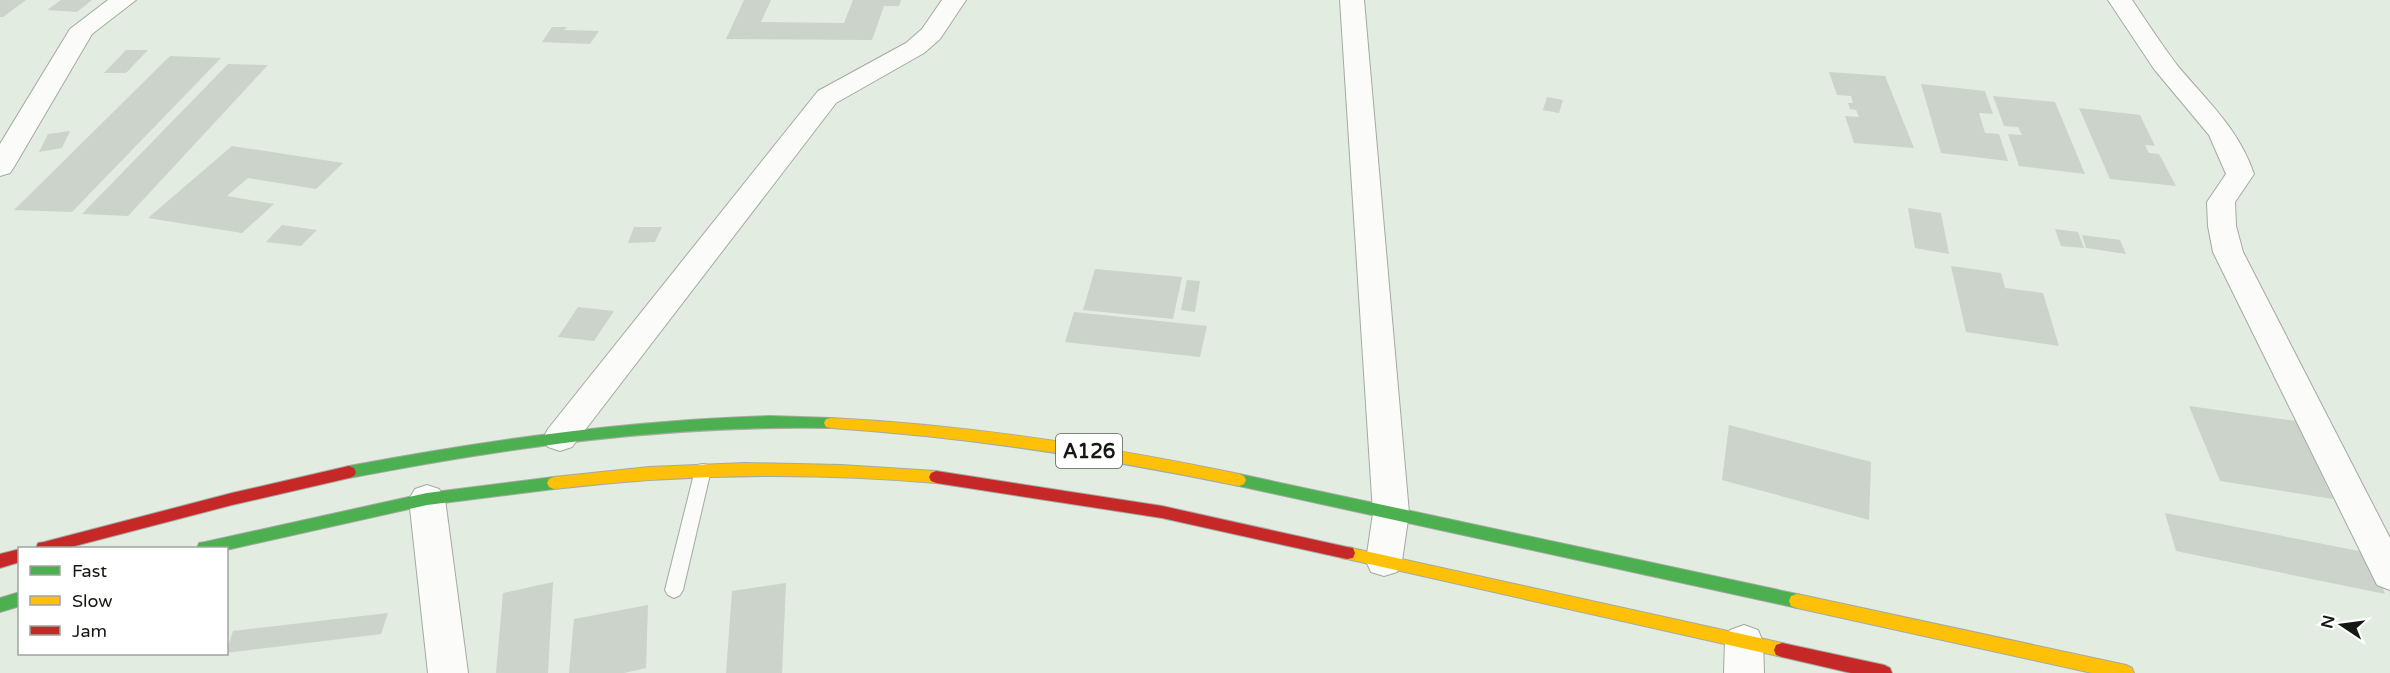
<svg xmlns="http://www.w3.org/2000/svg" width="2390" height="673" font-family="'Varela Round',sans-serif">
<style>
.building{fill:#cbd3ca}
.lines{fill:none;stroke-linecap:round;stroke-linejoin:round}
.lane-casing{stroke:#a3aaa2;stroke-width:2}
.street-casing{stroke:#a3aaa2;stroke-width:2}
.fast-casing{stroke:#a3aaa2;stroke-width:2}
.slow-casing{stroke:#a3aaa2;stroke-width:2}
.jam-casing{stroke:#a3aaa2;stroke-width:2}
.lane{fill:#fbfcfa;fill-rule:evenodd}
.street{fill:#fbfcfa;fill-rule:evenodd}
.fast{fill:#4caf50;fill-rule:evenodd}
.slow{fill:#ffc107;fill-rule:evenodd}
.jam{fill:#c62828;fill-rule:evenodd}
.labels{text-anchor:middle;stroke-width:6;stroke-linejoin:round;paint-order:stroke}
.shield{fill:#fff;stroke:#5a5f5a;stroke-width:1.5}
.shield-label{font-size:20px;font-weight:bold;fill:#141a13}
</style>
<rect width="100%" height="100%" fill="#e2ece0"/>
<!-- building -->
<g class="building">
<path d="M0,0H26L3,17H0Z"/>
<path d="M61,0H92L77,12L47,10Z"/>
<path d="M744,0H771L761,22L844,23L853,0H901L899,6H884L872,40L726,39Z"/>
<path d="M552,27H567L564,30L599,31L590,44L542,42Z"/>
<path d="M126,50H148L126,73H104Z"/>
<path d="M170,56L221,58L72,212L14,210Z"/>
<path d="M228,64L268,65L128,216L82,214Z"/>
<path d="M1829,72L1885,76L1914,148L1854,143L1845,116L1859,117L1856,110L1850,109L1848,103H1853L1851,96L1837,95Z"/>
<path d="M1921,84L1985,91L1993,114L1979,113L1985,133L1999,134L2008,161L1941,153Z"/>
<path d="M1993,96L2055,102L2085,174L2019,166L2008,134L2022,135L2018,127L2004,126Z"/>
<path d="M1547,97L1563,100L1559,113L1543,110Z"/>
<path d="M2079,108L2140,115L2155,146L2145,145L2149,153L2159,154L2176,186L2110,179Z"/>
<path d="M70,131L62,148L39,152L48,134Z"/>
<path d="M232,146L343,163L316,189L248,178L227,196L274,204L242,233L148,218Z"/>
<path d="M1908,208L1941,213L1949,254L1915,248Z"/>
<path d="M282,225L317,230L301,246L266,242Z"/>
<path d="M634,227H662L655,242L628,243Z"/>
<path d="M2055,229L2078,232L2084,248L2061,246Z"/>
<path d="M2082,235L2120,240L2126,254L2086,248Z"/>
<path d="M1951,266L2001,273L2005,288L2043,293L2059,346L1966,332Z"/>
<path d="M1095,269L1182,277L1173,319L1083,310Z"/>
<path d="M1187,280L1200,281L1195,312L1181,310Z"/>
<path d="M578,307L614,311L594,341L558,337Z"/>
<path d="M1074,312L1207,326L1200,357L1065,342Z"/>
<path d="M2189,406L2296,421L2333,499L2220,481Z"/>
<path d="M1729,425L1871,462L1869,520L1722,480Z"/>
<path d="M2165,513L2369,553L2385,594L2176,551Z"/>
<path d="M553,582L548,673H496L503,593Z"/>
<path d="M786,583L782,673H726L732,591Z"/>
<path d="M648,605L646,668L624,673H569L574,619Z"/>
<path d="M388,613L381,634L226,653L233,631Z"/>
</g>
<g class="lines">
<defs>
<path id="lane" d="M703,464L709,465L711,470L683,590L680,595L674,598L668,595L665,590L695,470L697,465Z"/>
<g id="street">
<path d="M108,0H136L92,34L14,167L10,173L0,176V144L70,29Z"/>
<path d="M942,0H966L940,39L924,53L836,103L572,447L560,451L548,447L543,438L548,429L818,91L906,43L922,29Z"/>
<path d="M1340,0H1364L1409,513L1402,561L1397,572L1384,576L1371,572L1366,561L1373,513Z"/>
<path d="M2108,0H2132C2147,22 2161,44 2177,65C2206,100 2239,129 2254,174L2235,202L2236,226L2243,252L2390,538V590L2377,585L2213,252L2208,226L2207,202L2226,174L2209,135L2154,69Z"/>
<path d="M427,485L439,489L445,499L468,673H428L409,499L415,489Z"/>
<path d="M1744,625L1758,630L1763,642L1764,673H1724L1725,642L1730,630Z"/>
</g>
<g id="fast">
<path d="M770,416L831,418L836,419L838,423L836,427L831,428C665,425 511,447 349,478L344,476L342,472L344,468L349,466C489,440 628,420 770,416Z"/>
<path d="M1239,474L1797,594L1803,596L1805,601L1803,606L1797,608L1239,486L1234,484L1232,480L1234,476Z"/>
<path d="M554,477L559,479L561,483L559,487L554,489L427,505L226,550L197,548L199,543L205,542L427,493Z"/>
<path d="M20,592V606L0,612V598Z"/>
</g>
<g id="slow">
<path d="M831,418C969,425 1104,446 1239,474L1244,476L1246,480L1244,484L1239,486C1104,458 969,437 831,428L826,427L824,423L826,419Z"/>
<path d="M745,463L841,465L936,471L941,473L943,477L941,481L936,483C808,472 682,474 554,489L549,487L547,483L549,479L554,477L649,467Z"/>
<path d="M1347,547L1782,643L1788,645L1790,650L1788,655L1782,657L1347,559L1341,558L1339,553L1341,548Z"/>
<path d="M1797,594L2126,665L2132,668L2134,673H2092L1797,608L1791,606L1789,601L1791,596Z"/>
</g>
<g id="jam">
<path d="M349,466L354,468L356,472L354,476L349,478L232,505L67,548H36L38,543L44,542L232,493Z"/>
<path d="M936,471L1162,506L1347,547L1353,548L1355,553L1353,558L1347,559L1162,518L936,483L931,481L929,477L931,473Z"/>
<path d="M20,549V562L0,568V554Z"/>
<path d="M1782,643L1884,665L1890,668L1892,673H1851L1782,657L1776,655L1774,650L1776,645Z"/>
</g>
</defs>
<!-- lane casing -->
<use href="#lane" class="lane-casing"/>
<!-- street casing -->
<use href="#street" class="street-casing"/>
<!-- fast casing -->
<use href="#fast" class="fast-casing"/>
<!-- slow casing -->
<use href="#slow" class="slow-casing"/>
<!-- jam casing -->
<use href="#jam" class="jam-casing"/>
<!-- lane -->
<use href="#lane" class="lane"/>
<!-- street -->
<use href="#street" class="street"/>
<!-- fast -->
<use href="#fast" class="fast"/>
<!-- slow -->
<use href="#slow" class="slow"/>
<!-- jam -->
<use href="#jam" class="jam"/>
</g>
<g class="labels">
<!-- shield labels -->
<rect class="shield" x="1056" y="434" width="66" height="34" rx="4.5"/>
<g class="shield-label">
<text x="1089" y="458">A126</text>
</g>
</g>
<!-- legend -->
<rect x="18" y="547" width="210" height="108" fill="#ffffff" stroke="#a1a3a1" stroke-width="1.5"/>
<rect x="30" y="566" width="30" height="9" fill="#4caf50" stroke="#a1a3a1" stroke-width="1.5"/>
<text x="72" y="577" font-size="18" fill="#141a13">Fast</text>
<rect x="30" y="596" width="30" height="9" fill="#ffc107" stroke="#a1a3a1" stroke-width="1.5"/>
<text x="72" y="607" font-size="18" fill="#141a13">Slow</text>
<rect x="30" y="626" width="30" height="9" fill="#c62828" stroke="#a1a3a1" stroke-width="1.5"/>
<text x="72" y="637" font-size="18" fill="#141a13">Jam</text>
<!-- north arrow -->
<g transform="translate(2342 625) rotate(283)" stroke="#ffffff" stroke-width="4.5" paint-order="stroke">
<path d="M0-4.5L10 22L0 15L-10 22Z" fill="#141a13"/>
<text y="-9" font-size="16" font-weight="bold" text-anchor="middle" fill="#141a13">N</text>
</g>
</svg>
